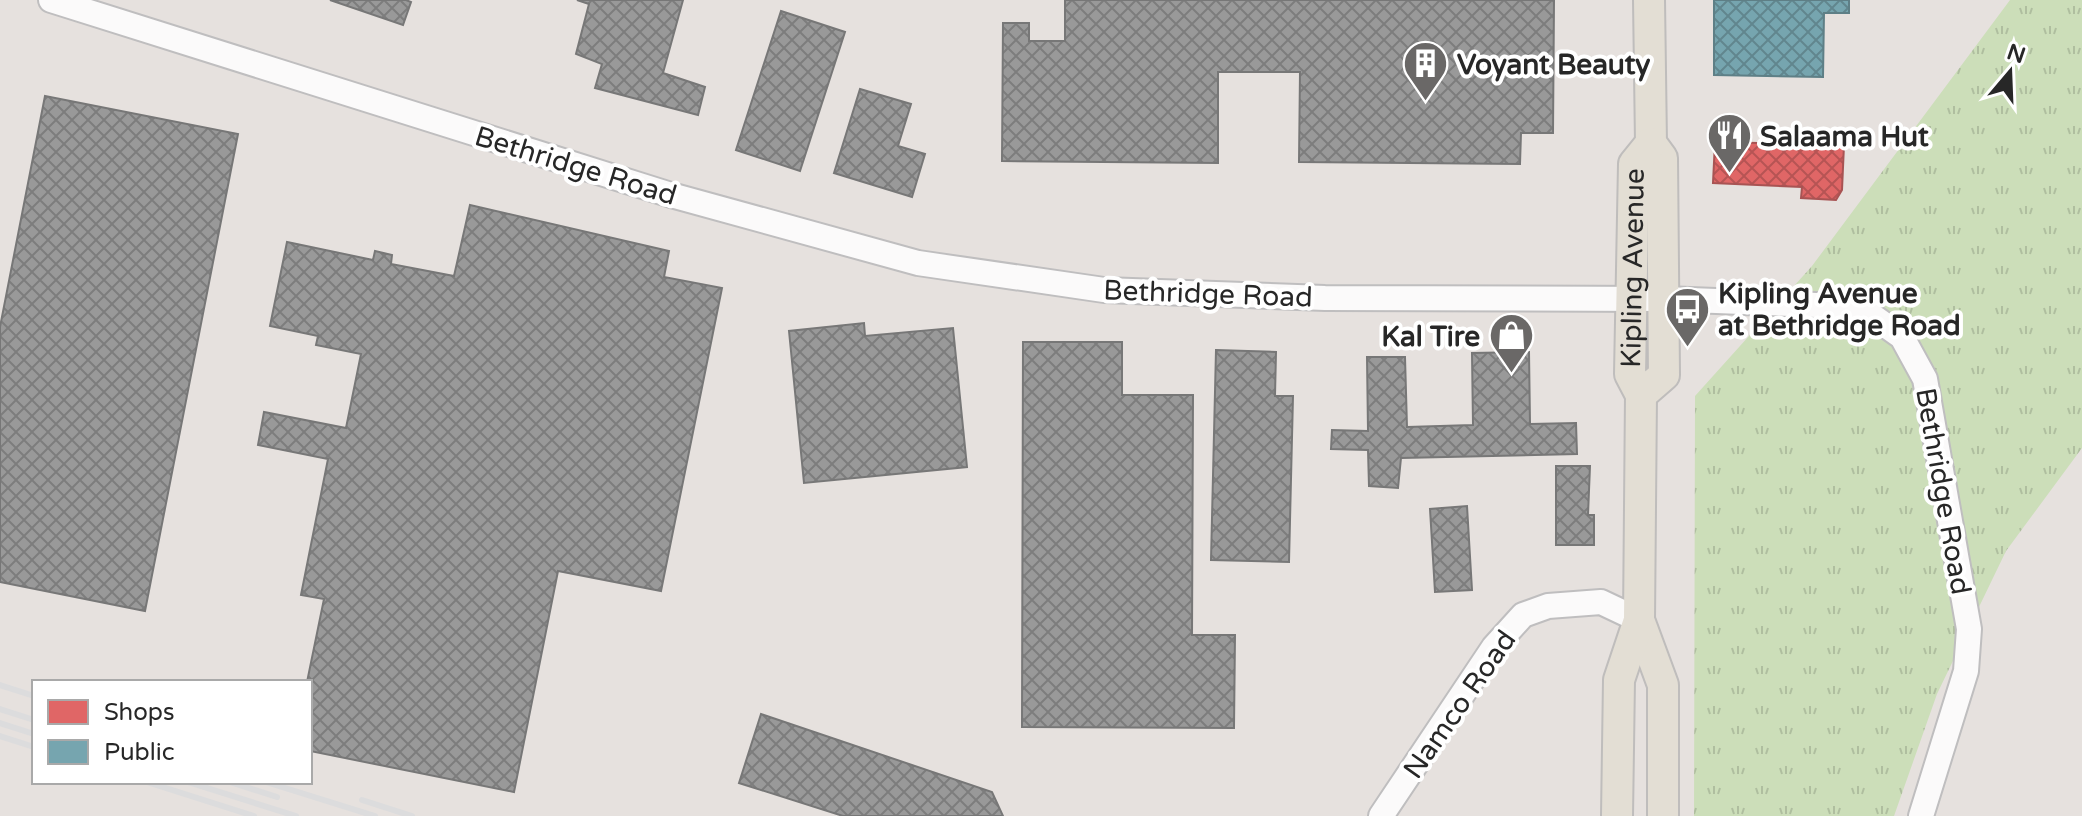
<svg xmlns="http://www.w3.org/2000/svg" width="2082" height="816" font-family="'Varela Round',sans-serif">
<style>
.grass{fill:url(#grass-tufts)}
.shops{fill:url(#shops-cross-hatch);stroke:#a85353;stroke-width:2}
.public{fill:url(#public-cross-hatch);stroke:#5e7f86;stroke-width:2}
.industry{fill:url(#industry-cross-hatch);stroke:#777;stroke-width:2}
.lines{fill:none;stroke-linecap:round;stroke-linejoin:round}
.minor-casing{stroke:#bfbebf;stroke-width:28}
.major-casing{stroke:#bfbdbc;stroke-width:34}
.minor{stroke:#fbfafa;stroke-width:24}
.major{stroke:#e3ded4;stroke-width:30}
.rail{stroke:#dcdcdd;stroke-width:6}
.labels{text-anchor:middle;stroke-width:8;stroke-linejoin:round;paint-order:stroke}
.poi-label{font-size:28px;font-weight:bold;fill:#272727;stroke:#fff;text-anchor:start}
.street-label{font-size:28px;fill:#272727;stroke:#fff}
</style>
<defs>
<pattern id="grass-tufts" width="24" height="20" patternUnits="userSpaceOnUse" patternTransform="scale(2)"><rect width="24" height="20" fill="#ccdeb9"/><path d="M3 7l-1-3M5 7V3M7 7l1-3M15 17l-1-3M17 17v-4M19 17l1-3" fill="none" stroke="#afbe9f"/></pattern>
<pattern id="shops-cross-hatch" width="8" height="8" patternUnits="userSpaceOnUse" patternTransform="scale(2)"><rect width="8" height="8" fill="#e06666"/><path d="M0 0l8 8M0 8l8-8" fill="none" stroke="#b65454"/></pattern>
<pattern id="public-cross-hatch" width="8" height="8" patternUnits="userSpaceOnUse" patternTransform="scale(2)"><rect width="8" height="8" fill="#76a5af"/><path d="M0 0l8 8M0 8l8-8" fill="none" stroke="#61868e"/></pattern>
<pattern id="industry-cross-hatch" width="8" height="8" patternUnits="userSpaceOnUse" patternTransform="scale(2)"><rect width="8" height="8" fill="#999"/><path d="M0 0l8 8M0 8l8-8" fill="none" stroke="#7d7d7d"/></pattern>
</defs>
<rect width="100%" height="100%" fill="#e6e1de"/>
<!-- grass -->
<path class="grass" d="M2010,0H2082V448L2006,551L1937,694L1894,816H1694L1695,396L1812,266Z"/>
<!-- shops -->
<path class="shops" d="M1715,142L1844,145L1842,190L1836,200L1801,198L1802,187L1713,183Z"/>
<!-- public -->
<path class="public" d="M1714,0H1849V13H1824L1823,77L1714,75Z"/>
<!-- industry -->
<g class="industry">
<path d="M330,0H406L411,2L403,25Z"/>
<path d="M577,0H683L663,73L705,87L698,115L595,88L602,64L576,54L589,4Z"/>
<path d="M1065,0H1554L1553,133H1521L1520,164L1299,162L1300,72H1218V163L1002,161L1003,23H1029V41H1065Z"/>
<path d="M781,11L845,32L800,171L736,150Z"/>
<path d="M860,89L911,104L898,146L925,154L912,197L834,173Z"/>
<path d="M45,96L238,134L145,611L0,582V327Z"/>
<path d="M470,205L669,251L664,277L722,288L661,591L558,571L514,792L310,751L307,682L324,599L301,595L328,459L258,445L264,412L346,428L361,354L316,345L318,336L270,326L287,242L373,260L375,251L392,255L391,264L454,276Z"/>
<path d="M864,323L865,336L953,328L967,467L804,483L789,331Z"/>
<path d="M1023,342H1122V395H1193L1192,635H1235L1234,728L1022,727Z"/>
<path d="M1216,350L1276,352L1275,396H1293L1289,562L1211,560Z"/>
<path d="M1529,352L1530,424L1576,423L1577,454L1401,458L1398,488L1369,486L1368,450L1331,449L1332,430L1368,431L1367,357H1405L1407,427L1473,425L1472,353Z"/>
<path d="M1556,466H1590L1588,515H1594V545H1556Z"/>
<path d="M1467,506L1472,590L1435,592L1430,509Z"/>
<path d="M761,714L992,792L1003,816H843L739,783Z"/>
</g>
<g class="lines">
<defs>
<g id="minor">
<path d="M51,0L671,195L918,263L1104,290L1325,298L1665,299L1842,306L1871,315L1902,337L1925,379L1969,629L1966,671L1921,816"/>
<path d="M1381,816L1494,647L1523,615L1548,606L1601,602L1639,620"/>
</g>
<g id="major">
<path d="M1641,395L1664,375L1662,158L1651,143L1649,0"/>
<path d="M1639,620L1663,685V816"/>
<path id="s1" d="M1617,816L1619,680L1639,620L1641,395L1630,374L1634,164L1651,143"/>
</g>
</defs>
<!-- minor casing -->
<use href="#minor" class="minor-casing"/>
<!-- major casing -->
<use href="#major" class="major-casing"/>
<!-- minor -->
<use href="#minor" class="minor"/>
<!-- major -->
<use href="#major" class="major"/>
<!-- rail -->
<g class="rail">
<path d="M0,685L34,696"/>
<path d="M0,709L34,720"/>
<path d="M0,723L34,734"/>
<path d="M0,736L34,747"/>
<path d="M147,782L254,816"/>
<path d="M188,782L296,816"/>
<path d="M230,782L277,797"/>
<path d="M266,782L375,816"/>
<path d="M362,800L412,816"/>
</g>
</g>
<!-- icons -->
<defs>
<symbol id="building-pin" viewBox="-11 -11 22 30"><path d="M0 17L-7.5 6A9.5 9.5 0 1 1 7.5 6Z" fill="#6a6867" stroke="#fff"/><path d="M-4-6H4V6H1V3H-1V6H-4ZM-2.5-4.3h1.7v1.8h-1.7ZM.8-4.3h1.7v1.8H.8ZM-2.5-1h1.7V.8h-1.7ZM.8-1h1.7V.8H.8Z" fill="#fff"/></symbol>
<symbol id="restaurant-pin" viewBox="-11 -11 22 30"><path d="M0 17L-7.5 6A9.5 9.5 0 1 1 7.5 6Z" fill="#6a6867" stroke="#fff"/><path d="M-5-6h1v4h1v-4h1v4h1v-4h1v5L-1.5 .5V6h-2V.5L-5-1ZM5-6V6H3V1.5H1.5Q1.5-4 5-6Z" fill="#fff"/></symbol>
<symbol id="bus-pin" viewBox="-11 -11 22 30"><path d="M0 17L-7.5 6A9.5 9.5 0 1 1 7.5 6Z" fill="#6a6867" stroke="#fff"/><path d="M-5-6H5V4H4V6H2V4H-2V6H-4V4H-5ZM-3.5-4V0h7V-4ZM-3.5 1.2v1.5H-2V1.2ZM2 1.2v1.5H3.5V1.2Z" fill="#fff"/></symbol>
<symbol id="shop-pin" viewBox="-11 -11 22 30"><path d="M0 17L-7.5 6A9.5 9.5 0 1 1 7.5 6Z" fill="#6a6867" stroke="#fff"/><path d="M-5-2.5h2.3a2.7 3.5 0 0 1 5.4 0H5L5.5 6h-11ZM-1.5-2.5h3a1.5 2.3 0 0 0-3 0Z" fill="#fff"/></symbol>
</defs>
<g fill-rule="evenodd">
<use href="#building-pin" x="1400" y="38" width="51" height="69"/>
<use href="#restaurant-pin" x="1704" y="110" width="51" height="69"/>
<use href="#bus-pin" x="1662" y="284" width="51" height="69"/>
<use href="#shop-pin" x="1486" y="310" width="51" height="69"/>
</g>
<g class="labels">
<!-- poi labels -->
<g class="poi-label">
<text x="1457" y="74">Voyant Beauty</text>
<text x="1760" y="146">Salaama Hut</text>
<text x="1718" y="303">Kipling Avenue<tspan x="1718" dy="32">at Bethridge Road</tspan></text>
<text x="1480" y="346" text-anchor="end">Kal Tire</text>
</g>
<!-- street labels -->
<g class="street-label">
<text transform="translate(576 165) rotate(17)" y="10">Bethridge Road</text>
<text dy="10" stroke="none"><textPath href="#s1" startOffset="554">Kipling Avenue</textPath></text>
<text transform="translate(1208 293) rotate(2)" y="10">Bethridge Road</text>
<text transform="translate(1944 491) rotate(80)" y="10">Bethridge Road</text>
<text transform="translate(1459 704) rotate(-55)" y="10">Namco Road</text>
</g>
</g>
<!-- legend -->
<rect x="32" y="680" width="280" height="104" fill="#ffffff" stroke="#a9a9a9" stroke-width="2"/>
<rect x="48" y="700" width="40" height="24" fill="#e06666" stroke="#a9a9a9" stroke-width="2"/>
<text x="104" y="720" font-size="24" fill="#272727">Shops</text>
<rect x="48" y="740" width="40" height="24" fill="#76a5af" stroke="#a9a9a9" stroke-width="2"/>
<text x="104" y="760" font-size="24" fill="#272727">Public</text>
<!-- north arrow -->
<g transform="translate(2010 72) rotate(19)" stroke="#ffffff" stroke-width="6" paint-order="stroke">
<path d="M0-6L14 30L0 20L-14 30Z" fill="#272727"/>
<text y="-12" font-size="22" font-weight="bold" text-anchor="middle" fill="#272727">N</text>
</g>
</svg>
